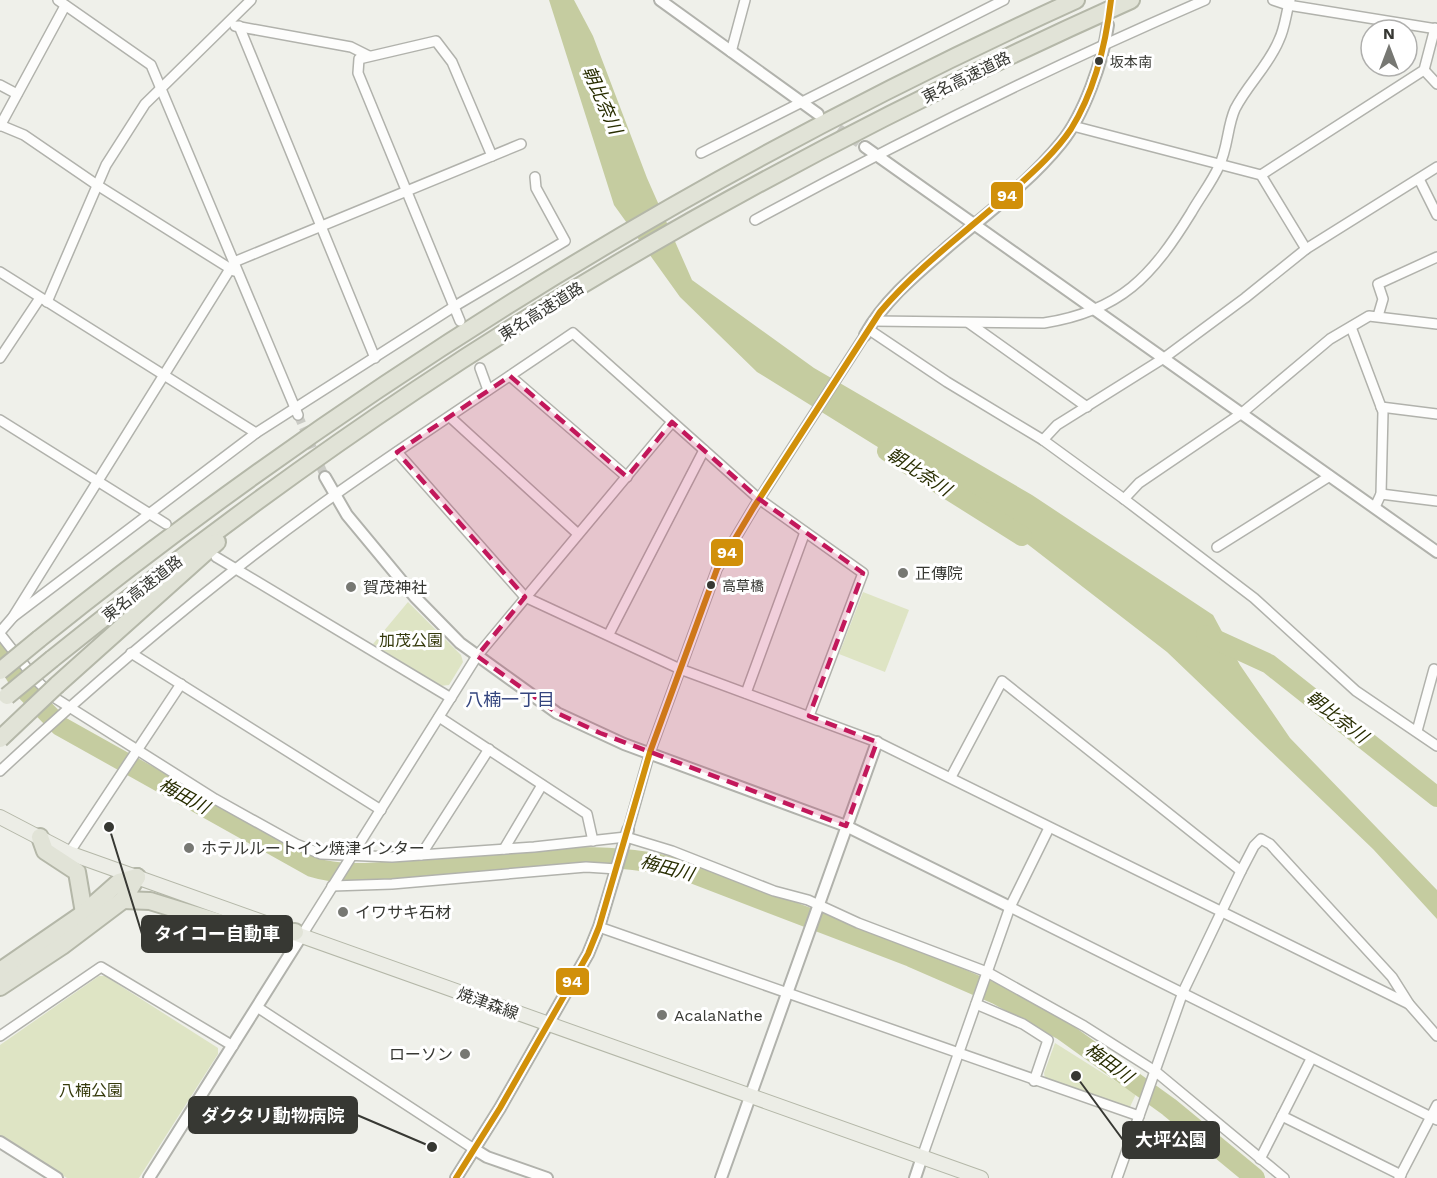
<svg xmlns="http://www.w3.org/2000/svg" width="1437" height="1178" font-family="'Work Sans','Noto Sans JP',sans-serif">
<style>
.green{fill:#dee4c4}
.water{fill:#c5cca0}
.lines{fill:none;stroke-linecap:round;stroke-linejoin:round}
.river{stroke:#c5cca0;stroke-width:20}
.minor-tunnel{stroke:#cacbc5;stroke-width:9;stroke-dasharray:9 4.5;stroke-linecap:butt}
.tertiary-tunnel{stroke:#cacbc5;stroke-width:10;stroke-dasharray:10 5;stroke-linecap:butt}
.minor-casing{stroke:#b1b2ac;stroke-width:12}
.tertiary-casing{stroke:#b1b2ac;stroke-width:14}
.primary-casing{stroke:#b4b7a8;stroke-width:16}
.motorway-casing{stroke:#b4b7a8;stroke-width:20}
.minor{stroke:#fdfdfc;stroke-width:9}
.tertiary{stroke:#fdfdfc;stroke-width:10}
.primary{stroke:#ecede6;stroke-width:14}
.motorway{stroke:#e1e3d7;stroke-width:16}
.motorway-bridge-casing{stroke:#b4b7a8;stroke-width:20;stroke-linecap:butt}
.motorway-bridge{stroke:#e1e3d7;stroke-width:16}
.bus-1-casing{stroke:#fff;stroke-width:10}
.bus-1{stroke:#d1900a;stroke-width:6}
.marked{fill:#c2185b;fill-opacity:0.2;stroke:#c2185b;stroke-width:4.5;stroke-dasharray:12 8;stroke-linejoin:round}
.bus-dot{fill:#373833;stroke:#fff;stroke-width:2}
.poi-dot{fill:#777873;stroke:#fff;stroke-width:2}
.labels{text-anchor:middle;stroke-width:6;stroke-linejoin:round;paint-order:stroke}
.bus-label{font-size:14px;fill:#373833;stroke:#fff;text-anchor:start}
.street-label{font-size:16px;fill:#373833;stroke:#fff}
.poi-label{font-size:16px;fill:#373833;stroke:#fff;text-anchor:start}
.park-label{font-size:16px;fill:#353a0c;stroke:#fff}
.water-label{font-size:18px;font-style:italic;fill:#282d00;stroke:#fff}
.neighbourhood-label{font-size:18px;fill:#34457f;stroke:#fff}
.leader{fill:none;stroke:#373833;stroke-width:2}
.callout-dot{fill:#373833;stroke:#fff;stroke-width:2}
.callout{fill:#373833;stroke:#373833;stroke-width:2}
.callout-label{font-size:18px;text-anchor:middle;font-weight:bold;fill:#fff}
.line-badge{stroke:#fff;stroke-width:2}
.badge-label{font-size:16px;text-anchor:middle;font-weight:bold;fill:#fff}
</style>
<rect width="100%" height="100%" fill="#eff0ea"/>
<!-- green -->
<g class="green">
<path d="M863,592L909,610L885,672L839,654Z"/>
<path d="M408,602L461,655L463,662L449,685L440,686L373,644Z"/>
<path d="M99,976H105L218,1048V1054L139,1178H67L0,1136V1045Z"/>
<path d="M1055,1043L1136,1094L1129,1109L1045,1078L1044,1073Z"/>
</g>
<!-- water -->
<path class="water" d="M549,0H574L593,36L647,178L692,280L814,368L1032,495L1213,615L1240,665L1290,738L1437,890V919L1373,849L1167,652L1000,523L757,372L680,297L614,205Z"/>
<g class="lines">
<!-- river -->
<g class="river">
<path d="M887,451L1022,536"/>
<path d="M1206,635L1269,664L1437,797"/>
<path d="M0,650L24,689L60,726L312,867C346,878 387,871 421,869C509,862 595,846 681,869L911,957L996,994L1062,1030L1169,1107L1255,1178"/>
</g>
<!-- minor-tunnel -->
<path class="minor-tunnel" d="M298,415L325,477"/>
<!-- tertiary-tunnel -->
<path class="tertiary-tunnel" d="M826,120L865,147"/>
<defs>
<g id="minor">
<path d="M58,0L151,65L298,415"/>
<path d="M1273,0L1288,5L1437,29"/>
<path d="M235,26L351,47L369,56"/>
<path d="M239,26L375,358"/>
<path d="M731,52L745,0"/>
<path d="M1424,70L1437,84"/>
<path d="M0,85L17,94"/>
<path d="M0,125L24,135L97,185L234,271"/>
<path d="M0,126L65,6"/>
<path d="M1073,126L1261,175L1306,249"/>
<path d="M701,153L1004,0"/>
<path d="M1261,175L1424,70L1435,28"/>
<path d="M1419,179L1437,215"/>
<path d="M755,220C902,140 1052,66 1205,0"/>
<path d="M234,262L521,144"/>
<path d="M0,272L256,433"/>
<path d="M47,302L106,165L145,104L251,0"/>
<path d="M1378,316L1383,299L1378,284L1437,257"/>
<path d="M460,321L358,73L359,59L436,41L452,62L492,156"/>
<path d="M873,321L1044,323C1121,311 1152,276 1191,213C1200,197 1212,182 1219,166C1228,148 1227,127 1235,109C1247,85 1269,65 1279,40C1285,28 1286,13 1290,0"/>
<path d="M969,323L1087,407"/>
<path d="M1351,327L1383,412L1381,494L1375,507"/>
<path d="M868,329L947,382L1043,440L1124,499L1254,598L1356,691L1437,746"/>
<path d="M0,358L40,298"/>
<path d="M480,368L488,390"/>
<path d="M510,376L627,477"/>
<path d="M1381,407L1437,414"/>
<path d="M450,417L578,534"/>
<path d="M0,420L166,524"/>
<path d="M1043,440L1057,425L1164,358L1245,298L1306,249L1437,167"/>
<path d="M397,452L525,597L680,669L877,742L1409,1004"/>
<path d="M1381,494L1437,501"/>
<path d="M1124,499L1139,483L1242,413L1330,339L1369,316L1437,324"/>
<path d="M1217,547L1330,476"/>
<path d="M216,557L451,698"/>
<path d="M13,617L256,433L455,306L565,241L536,188L535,177"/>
<path d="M0,632L13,617L230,269"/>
<path d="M0,634L36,680L55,698L215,799L296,844L321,854L392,857L534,847L626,837L672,851L774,891L808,900L858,923L987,972L1084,1026L1155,1071L1284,1178"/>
<path d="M609,634L704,450"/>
<path d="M131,653L381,810"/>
<path d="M746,693L805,532"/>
<path d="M439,717L587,814L593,841"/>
<path d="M1417,731L1434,669"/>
<path d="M0,771C106,672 218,578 336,494C414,439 494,387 573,333L759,499L863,573L809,716"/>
<path d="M951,777L1002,681L1241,871"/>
<path d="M628,830L650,752L717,569L754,507L865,335"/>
<path d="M504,849L542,785"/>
<path d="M69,853L181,684"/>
<path d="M421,855L489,749"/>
<path d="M332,886L392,884L586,867L617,869"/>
<path d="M1010,907L1437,1120"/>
<path d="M599,927L1139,1116"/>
<path d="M302,935L477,656L672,422"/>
<path d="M976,1004L1023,1024L1048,1040L1034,1081"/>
<path d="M257,1007L474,1149"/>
<path d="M0,1036L101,967L233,1046"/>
<path d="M1311,1059L1282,1116L1401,1175"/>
<path d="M922,1157L1010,907L1049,828"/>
<path d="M1260,1159L1282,1116"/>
<path d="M1117,1178L1183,992L1241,871L1254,846L1261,839L1270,844L1392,977L1409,1004L1437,1036"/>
<path d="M1399,1178L1437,1105"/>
</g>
<g id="tertiary">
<path d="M660,0L818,114"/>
<path d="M865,147L1437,552"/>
<path d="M865,335C884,301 914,276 943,251C982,217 1028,184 1061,143C1084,115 1103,61 1108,25"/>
<path d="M325,477L347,515L415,597L460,643L557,713L624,744L846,826L1010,907"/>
<path d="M0,1142L57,1178"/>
<path d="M474,1149L487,1157L547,1178"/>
<path d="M149,1178L302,935"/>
<path d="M456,1178L500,1108L588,954L599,927L628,830"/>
<path d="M721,1178L877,742"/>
<path d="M915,1178L922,1157"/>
</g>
<path id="primary" d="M0,817L69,853L981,1178"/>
<g id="motorway">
<path d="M39,639C356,384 706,168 1076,0"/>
<path d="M52,659C170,564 290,474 416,390C642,239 883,111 1131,0"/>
<path d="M57,685L217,542"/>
<path d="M40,837L45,851L77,872L84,913"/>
<path d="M123,900L150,901L257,934L295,932"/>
<path d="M0,971L84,913L119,882L137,877"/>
<path d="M0,987L62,946L123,900L137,877"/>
</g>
</defs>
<!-- minor casing -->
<use href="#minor" class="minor-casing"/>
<!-- tertiary casing -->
<use href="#tertiary" class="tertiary-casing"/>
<!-- primary casing -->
<use href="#primary" class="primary-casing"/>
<!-- motorway casing -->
<use href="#motorway" class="motorway-casing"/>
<!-- minor -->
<use href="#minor" class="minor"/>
<!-- tertiary -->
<use href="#tertiary" class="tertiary"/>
<!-- primary -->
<use href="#primary" class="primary"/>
<!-- motorway -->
<use href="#motorway" class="motorway"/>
<defs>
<g id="motorway-bridge">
<path d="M0,671L39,639"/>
<path d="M7,696L52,659"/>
<path d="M0,739L57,685"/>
</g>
</defs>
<!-- motorway-bridge casing -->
<use href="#motorway-bridge" class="motorway-bridge-casing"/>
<!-- motorway-bridge -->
<use href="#motorway-bridge" class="motorway-bridge"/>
<defs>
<path id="bus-1" d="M456,1178L500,1108L588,954L599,927L650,752L717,569L754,507L880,312C918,267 967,231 1011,192C1032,173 1055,153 1071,129C1094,92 1106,43 1111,0"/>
</defs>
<!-- bus-1 casing -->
<use href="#bus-1" class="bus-1-casing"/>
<!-- bus-1 -->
<use href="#bus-1" class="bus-1"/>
</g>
<!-- marked area -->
<path class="marked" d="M510,376L627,477L672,422L759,499L863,573L809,716L877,742L846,826L600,733L557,713L477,656L525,597L397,452Z"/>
<!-- markers -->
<g class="bus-dot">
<circle cx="1099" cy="61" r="5"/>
<circle cx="711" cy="585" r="5"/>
</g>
<g class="poi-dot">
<circle cx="903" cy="573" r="6"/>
<circle cx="351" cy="587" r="6"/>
<circle cx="189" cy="848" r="6"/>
<circle cx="343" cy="912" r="6"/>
<circle cx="662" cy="1015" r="6"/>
<circle cx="465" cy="1054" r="6"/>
</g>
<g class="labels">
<!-- bus labels -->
<g class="bus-label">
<text x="1110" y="67">坂本南</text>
<text x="722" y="591">高草橋</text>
</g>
<!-- street labels -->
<g class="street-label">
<text transform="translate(966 77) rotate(-26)" y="6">東名高速道路</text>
<text transform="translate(541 311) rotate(-32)" y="6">東名高速道路</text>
<text transform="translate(142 588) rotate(-38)" y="6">東名高速道路</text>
<text transform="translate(488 1003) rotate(20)" y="6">焼津森線</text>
</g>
<!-- poi labels -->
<g class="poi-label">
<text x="915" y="579">正傳院</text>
<text x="363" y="593">賀茂神社</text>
<text x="201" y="854">ホテルルートイン焼津インター</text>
<text x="355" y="918">イワサキ石材</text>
<text x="674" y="1021">AcalaNathe</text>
<text x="453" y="1060" text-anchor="end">ローソン</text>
</g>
<!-- park labels -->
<g class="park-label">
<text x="411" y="646">加茂公園</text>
<text x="91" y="1096">八楠公園</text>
</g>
<!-- water labels -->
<g class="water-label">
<text transform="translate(602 100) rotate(66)" y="6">朝比奈川</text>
<text transform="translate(919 472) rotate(33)" y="6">朝比奈川</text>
<text transform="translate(1337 717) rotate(38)" y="6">朝比奈川</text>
<text transform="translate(184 796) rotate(29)" y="6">梅田川</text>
<text transform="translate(667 868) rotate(15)" y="6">梅田川</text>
<text transform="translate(1109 1063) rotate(36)" y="6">梅田川</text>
</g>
<!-- neighbourhood labels -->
<g class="neighbourhood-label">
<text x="510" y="706">八楠一丁目</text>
</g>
</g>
<!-- callouts -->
<path class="leader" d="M109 827L142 934M432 1147L357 1115M1076 1076L1123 1140"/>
<g class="callout-dot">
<circle cx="109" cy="827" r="6"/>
<circle cx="432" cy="1147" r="6"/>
<circle cx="1076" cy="1076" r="6"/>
</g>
<g class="callout">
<rect x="142" y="916" width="150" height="36" rx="6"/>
<rect x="189" y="1097" width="168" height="36" rx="6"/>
<rect x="1123" y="1122" width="96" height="36" rx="6"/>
</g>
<g class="callout-label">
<text x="217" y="940">タイコー自動車</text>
<text x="273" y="1122">ダクタリ動物病院</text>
<text x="1171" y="1146">大坪公園</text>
</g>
<g class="line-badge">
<rect x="990" y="181" width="34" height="29" rx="6" fill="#d1900a"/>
<rect x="710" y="538" width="34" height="29" rx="6" fill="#d1900a"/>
<rect x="555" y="967" width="35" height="29" rx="6" fill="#d1900a"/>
</g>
<g class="badge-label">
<text x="1007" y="201">94</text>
<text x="727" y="558">94</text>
<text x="572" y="987">94</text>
</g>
<!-- north arrow -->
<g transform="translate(1389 48)"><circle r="28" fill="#ffffff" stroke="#afafad" stroke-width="1.5"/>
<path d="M0-4.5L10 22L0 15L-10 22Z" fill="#777873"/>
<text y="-9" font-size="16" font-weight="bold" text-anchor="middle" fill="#373833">N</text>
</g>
</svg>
